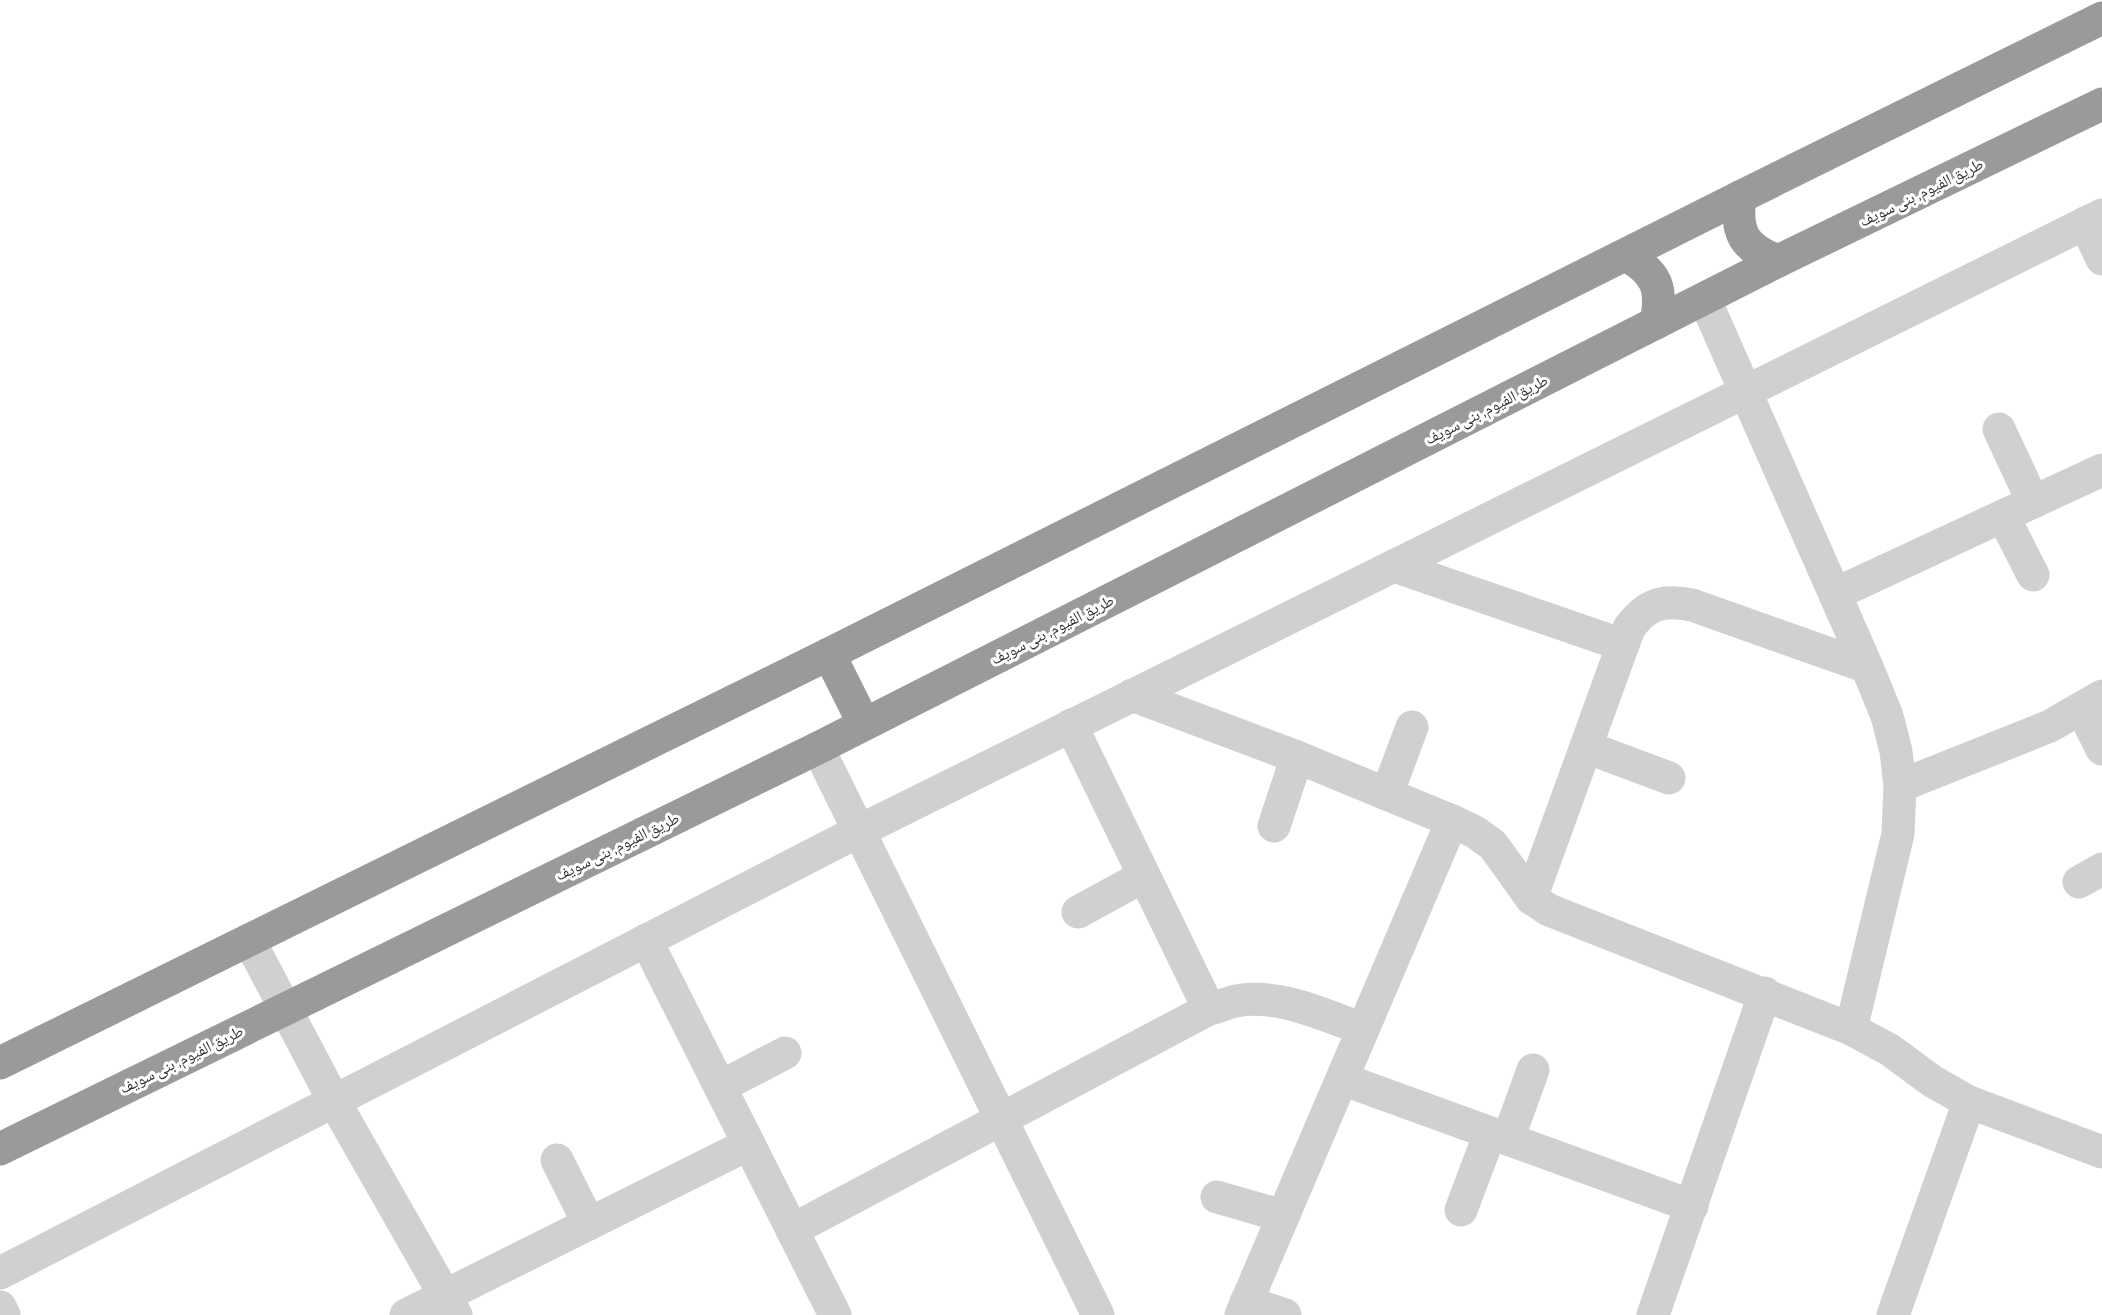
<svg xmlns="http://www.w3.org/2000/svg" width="2102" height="1315" font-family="'Alegreya Sans','Noto Naskh Arabic',sans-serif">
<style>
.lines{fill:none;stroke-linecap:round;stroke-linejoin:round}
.minor{stroke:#d0d0d0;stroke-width:33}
.highway{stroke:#9a9a9a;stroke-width:33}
.labels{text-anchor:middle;stroke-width:6;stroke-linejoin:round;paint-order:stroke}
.street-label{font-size:16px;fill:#333;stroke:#fff}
</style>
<rect width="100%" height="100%" fill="#fff"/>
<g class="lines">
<!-- minor -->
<g class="minor">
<path d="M2085,223L2102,259"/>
<path d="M1705,300L1867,667L1887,716L1896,751L1900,786L1898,834L1851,1029"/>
<path d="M1999,429L2033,502"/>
<path d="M2003,516L2033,575"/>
<path d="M1394,566L1623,645"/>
<path d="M1835,594L2102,470"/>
<path d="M1132,695L1297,757L1452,821L1475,832L1493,845L1531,898L1549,910L1851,1029L1890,1050L1932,1081L1969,1102L2102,1152"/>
<path d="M2082,709L2102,749"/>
<path d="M1071,725L1209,1009"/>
<path d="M1586,747L1669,778"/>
<path d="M818,748L1098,1315"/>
<path d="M1900,786L2050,726L2102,696"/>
<path d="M1387,794L1412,727"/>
<path d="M1274,826L1297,757"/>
<path d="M2079,882L2102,869"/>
<path d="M1531,898L1629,628C1647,604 1662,599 1692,605L1867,667"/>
<path d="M1078,912L1144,876"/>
<path d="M249,940L334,1101L456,1315"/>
<path d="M646,940L835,1315"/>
<path d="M1342,1079L1692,1206"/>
<path d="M720,1087L785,1053"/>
<path d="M1508,1139L1533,1070"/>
<path d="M557,1160L589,1224"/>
<path d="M1217,1197L1283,1216"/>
<path d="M1461,1210L1490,1133"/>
<path d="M792,1230L1209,1009C1218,1007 1227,1003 1236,1001C1279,993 1323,1015 1363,1029"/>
<path d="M0,1273L859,831L2102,215"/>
<path d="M1246,1302L1285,1315"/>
<path d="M0,1307L4,1315"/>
<path d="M406,1315L749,1144"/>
<path d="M1241,1315L1452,821"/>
<path d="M1653,1315L1765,993"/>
<path d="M1893,1315L1969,1102"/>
</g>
<!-- highway -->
<g class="highway">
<path d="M1740,197C1735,233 1744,248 1778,261"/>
<path d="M1626,255C1657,273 1663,288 1656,323"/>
<path d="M829,654L864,724"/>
<path d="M0,1063L829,654L1740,197L2102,18"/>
<path d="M0,1149L818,748L1778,261L2102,104"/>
</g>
</g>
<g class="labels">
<!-- street labels -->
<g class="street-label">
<text transform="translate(1921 192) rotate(-26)" y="6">طريق الفيوم, بنى سويف</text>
<text transform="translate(1486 409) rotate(-27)" y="6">طريق الفيوم, بنى سويف</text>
<text transform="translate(1052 629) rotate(-27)" y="6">طريق الفيوم, بنى سويف</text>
<text transform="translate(617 846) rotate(-26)" y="6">طريق الفيوم, بنى سويف</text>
<text transform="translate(181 1059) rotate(-26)" y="6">طريق الفيوم, بنى سويف</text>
</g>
</g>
</svg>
